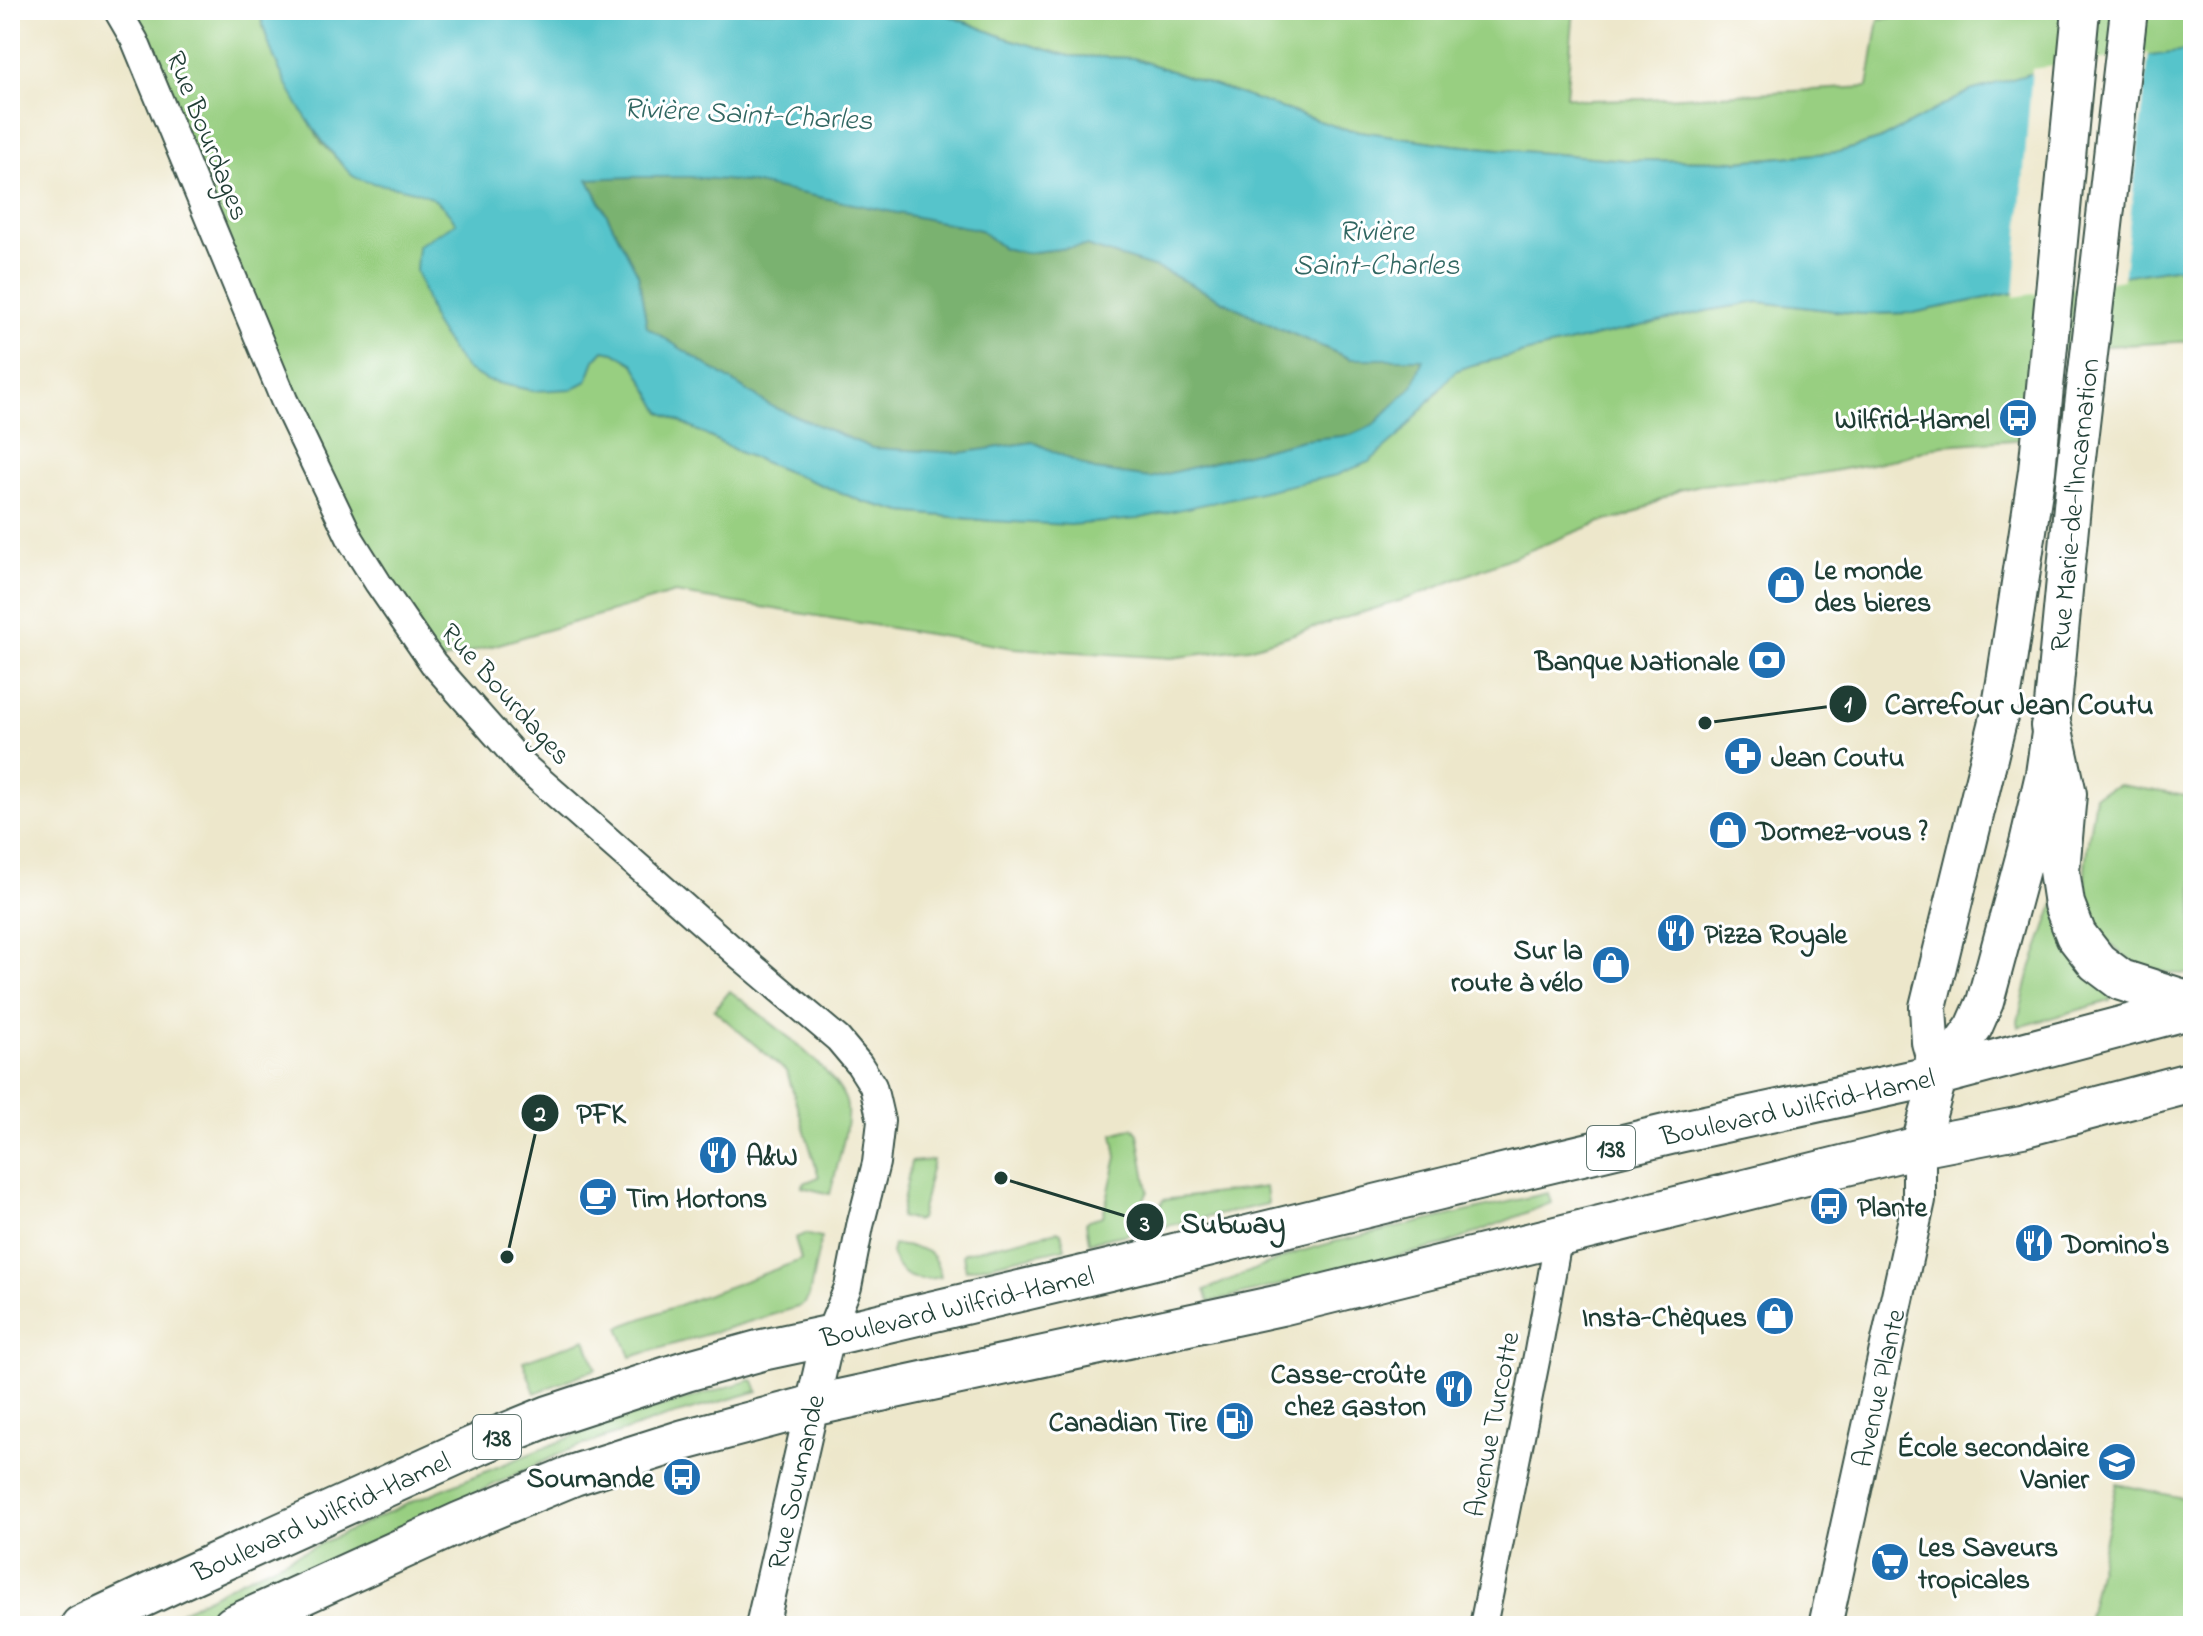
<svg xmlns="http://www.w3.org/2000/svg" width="2203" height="1636" font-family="'Indie Flower',sans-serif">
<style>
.green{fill:#98cf81;stroke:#5c865a;stroke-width:2}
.forest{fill:#7ab26f;stroke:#4c7852;stroke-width:2}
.water{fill:#56c4cb;stroke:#3a8080;stroke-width:2;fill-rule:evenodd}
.pier{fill:#ede7cb}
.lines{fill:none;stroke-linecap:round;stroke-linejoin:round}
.minor-casing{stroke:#3e564b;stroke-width:30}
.tertiary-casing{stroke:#3e564b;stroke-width:36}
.secondary-casing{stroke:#3e564b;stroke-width:40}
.primary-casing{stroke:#3e564b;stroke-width:44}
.minor{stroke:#fff;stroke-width:26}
.tertiary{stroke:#fff;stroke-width:32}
.secondary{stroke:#fff;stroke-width:36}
.primary{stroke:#fff;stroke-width:40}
.labels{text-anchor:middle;stroke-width:6;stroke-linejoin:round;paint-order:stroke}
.shield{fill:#fff;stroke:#627771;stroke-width:2}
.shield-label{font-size:26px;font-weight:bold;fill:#1f3d34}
.street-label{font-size:28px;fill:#1f3d34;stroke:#fff}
.poi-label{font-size:28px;font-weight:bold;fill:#1f3d34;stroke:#fff;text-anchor:start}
.water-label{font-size:30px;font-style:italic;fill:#306661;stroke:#fff}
.leader{fill:none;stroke:#1f3d34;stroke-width:3}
.callout-dot{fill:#1f3d34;stroke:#fff;stroke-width:3}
.mark-label{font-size:24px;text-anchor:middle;font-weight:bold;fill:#fff}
.callout-label{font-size:30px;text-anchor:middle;font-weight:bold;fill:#1f3d34;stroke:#fff;stroke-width:6;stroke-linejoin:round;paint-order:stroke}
</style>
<rect width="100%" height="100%" fill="#fff"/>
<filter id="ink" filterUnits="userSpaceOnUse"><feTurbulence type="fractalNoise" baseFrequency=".0125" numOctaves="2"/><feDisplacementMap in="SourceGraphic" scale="16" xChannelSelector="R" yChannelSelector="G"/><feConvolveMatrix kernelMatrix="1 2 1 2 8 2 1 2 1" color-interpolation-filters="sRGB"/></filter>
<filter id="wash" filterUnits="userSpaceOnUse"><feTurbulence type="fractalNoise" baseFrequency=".006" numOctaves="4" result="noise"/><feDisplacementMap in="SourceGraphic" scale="32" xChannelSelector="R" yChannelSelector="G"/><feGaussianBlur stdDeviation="1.8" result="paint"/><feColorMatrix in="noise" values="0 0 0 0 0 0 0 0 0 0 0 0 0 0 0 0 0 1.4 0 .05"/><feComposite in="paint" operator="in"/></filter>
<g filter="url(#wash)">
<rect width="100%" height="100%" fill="#ede7cb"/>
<!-- green -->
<g class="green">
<path d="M117,10H260L263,27L282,74L321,142L353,176L427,194L448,210L456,223L444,232L587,381L595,360L604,350L614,352L634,364L661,412L741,453L864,502L903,512L991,521L1431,400L1455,371L1472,365L1711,310L1759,302L1861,314L1913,313L2001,295L2173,268L2193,267V341L2089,347L2049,353L2040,438L1942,445L1893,460L1810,475L1700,485L1679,490L1629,516L1601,522L1412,597L1249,648L1171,658L1014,648L675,593L433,663L378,583Z"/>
<path d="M935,10H1574L1566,96L1585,100L1644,99L1868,87L1879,19L1973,10H2193V50L2122,61L1904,127L1879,140L1839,152L1738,161L1626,160L1454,145L1340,128L1133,58L1069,56L1006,38Z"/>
<path d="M2119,785L2193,797V974C2132,976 2085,939 2085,875C2085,849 2092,821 2095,795Z"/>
<path d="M2055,902L2112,991L2110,1001L2019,1027L2018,1021L2029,974Z"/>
<path d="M730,991C759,1014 836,1069 846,1102C852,1121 835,1172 830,1194L802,1187L804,1183L819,1177L787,1072L714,1010Z"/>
<path d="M1133,1128L1138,1134L1148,1191L1128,1234L1089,1242L1086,1223L1088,1220L1103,1216L1117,1157L1113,1134Z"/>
<path d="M933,1160L920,1219L916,1221L900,1217L911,1162Z"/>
<path d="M1266,1187L1268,1204L1148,1230L1163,1200Z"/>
<path d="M1548,1193L1551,1203L1445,1245L1209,1302L1205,1290L1295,1253L1334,1242Z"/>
<path d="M1057,1231L1061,1233L1065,1248L966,1270L963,1255L964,1253Z"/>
<path d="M805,1234L821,1238L809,1296L805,1303L798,1307L631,1357L619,1327L801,1260L795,1238Z"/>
<path d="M893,1245C921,1248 934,1246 941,1277C916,1282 900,1279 891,1253Z"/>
<path d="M586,1339L596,1369L535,1393L523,1361Z"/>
<path d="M751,1380L754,1381L758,1391L663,1418L566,1451L191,1626H154L241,1580L414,1501L603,1424Z"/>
<path d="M2117,1484L2193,1500V1626H2086Z"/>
</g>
<!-- forest -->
<path class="forest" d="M632,177H690L747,182L980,230L1003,248L1025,253L1086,246L1163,270L1265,322L1350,359L1423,358L1414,385L1374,425L1351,435L1303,440L1150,478L1094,470L1033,442L960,453L872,448L771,406L647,327L638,274L588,178Z"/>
<!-- water -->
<path class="water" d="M260,10H935L1006,38L1069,56L1133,58L1340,128L1454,145L1626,160L1738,161L1839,152L1879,140L1970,91L2033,73L2193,50V267L2173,268L2001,295L1913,313L1861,314L1759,302L1711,310L1472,365L1455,371L1400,435L1369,462L1337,475L1137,519L1070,525L991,521L903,512L864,502L741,453L661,412L634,364L614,352L604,350L595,360L587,381L572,389L534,391L488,381L467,370L451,350L434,323L416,270L418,245L456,223C438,193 415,190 383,185C373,183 362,182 353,176C349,173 344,167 340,162C306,125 268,60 260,10ZM632,177H690L746,182L980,230L1003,248L1025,253L1086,246L1163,270L1265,322L1351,359H1423L1413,386L1374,425L1351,435L1303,440L1150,478L1094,470L1033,442L960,453L872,448L771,406L647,327L638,274L588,179Z"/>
<!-- pier -->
<path class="pier" d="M2149,53L2123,280L2014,297L2032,69Z"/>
</g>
<g filter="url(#ink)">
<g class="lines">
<defs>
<g id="minor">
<path d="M117,10L135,41L284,400L351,540L378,583L433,663L524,766L740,956L838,1039L859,1064L873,1086L881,1121L876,1163L860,1226L848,1287L828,1336"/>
<path d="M1483,1626L1538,1351L1559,1235"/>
</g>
<g id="tertiary">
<path id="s1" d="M762,1626L828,1336"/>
<path id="s2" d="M1825,1626L1919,1200V1147"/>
</g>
<g id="secondary">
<path d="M1939,1075L1930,1042L1928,1007L1999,717L2005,682L2037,471L2081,10"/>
<path id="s3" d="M1919,1147L1939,1075L1974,1027L1985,1002L2028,843L2044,774L2051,726L2075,475L2129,10"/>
</g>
<g id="primary">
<path d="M2051,726L2066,794L2059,870L2064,904L2076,935L2097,962L2121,980L2193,1003"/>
<path id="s4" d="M81,1626L181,1579L475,1446L549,1416L686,1371L762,1350L828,1336L1109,1270L1469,1182L1678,1132L1939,1075L2193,1008"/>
<path d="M233,1626L461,1522L574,1475L684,1440L811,1406L1281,1305L1919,1147L2022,1127L2193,1082"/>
</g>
</defs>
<!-- minor casing -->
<use href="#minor" class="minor-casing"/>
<!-- tertiary casing -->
<use href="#tertiary" class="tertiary-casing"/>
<!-- secondary casing -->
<use href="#secondary" class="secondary-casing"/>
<!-- primary casing -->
<use href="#primary" class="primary-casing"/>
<!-- minor -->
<use href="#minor" class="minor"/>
<!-- tertiary -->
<use href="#tertiary" class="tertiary"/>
<!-- secondary -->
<use href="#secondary" class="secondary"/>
<!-- primary -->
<use href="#primary" class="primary"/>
</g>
</g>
<!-- icons -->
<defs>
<symbol id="bus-disc" viewBox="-11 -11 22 22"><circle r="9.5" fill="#1f6fb2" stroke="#fff"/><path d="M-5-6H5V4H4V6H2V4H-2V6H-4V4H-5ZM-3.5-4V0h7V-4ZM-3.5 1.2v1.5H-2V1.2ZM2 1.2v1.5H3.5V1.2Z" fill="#fff"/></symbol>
<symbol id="shop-disc" viewBox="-11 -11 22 22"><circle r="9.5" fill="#1f6fb2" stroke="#fff"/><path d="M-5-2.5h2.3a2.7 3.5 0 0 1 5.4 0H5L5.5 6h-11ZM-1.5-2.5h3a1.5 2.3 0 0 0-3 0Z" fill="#fff"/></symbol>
<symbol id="bank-disc" viewBox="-11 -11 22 22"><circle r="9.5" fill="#1f6fb2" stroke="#fff"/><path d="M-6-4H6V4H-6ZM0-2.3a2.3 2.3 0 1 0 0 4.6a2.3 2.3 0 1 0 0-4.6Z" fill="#fff"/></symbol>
<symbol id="pharmacy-disc" viewBox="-11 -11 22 22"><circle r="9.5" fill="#1f6fb2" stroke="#fff"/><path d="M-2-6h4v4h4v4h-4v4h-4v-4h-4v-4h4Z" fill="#fff"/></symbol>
<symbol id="restaurant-disc" viewBox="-11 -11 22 22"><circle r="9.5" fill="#1f6fb2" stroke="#fff"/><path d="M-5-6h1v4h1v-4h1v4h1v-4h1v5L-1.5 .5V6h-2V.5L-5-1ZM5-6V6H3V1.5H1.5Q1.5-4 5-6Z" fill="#fff"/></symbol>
<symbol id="cafe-disc" viewBox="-11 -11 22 22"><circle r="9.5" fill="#1f6fb2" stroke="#fff"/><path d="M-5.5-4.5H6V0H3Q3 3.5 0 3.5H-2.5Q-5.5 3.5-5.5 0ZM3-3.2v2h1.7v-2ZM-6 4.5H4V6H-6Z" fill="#fff"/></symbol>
<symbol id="fuel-disc" viewBox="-11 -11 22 22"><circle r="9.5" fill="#1f6fb2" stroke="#fff"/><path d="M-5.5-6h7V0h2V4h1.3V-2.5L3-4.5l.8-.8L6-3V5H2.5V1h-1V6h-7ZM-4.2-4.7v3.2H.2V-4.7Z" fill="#fff"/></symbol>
<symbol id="school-disc" viewBox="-11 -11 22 22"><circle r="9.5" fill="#1f6fb2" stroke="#fff"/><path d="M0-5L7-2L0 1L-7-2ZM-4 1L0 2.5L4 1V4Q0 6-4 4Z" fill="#fff"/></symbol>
<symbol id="supermarket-disc" viewBox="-11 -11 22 22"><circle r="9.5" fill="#1f6fb2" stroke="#fff"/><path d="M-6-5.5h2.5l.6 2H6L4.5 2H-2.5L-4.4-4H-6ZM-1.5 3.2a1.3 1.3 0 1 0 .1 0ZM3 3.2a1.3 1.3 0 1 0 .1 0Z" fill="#fff"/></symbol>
</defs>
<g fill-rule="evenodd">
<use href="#bus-disc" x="1996" y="396" width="44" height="44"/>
<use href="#shop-disc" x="1764" y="563" width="44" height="44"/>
<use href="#bank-disc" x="1745" y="638" width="44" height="44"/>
<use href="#pharmacy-disc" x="1721" y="734" width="44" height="44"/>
<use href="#shop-disc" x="1706" y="808" width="44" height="44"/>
<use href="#restaurant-disc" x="1654" y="911" width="44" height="44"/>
<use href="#shop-disc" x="1589" y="943" width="44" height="44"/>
<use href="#restaurant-disc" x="696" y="1133" width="44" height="44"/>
<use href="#cafe-disc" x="576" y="1175" width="44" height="44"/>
<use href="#bus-disc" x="1807" y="1184" width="44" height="44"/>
<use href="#restaurant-disc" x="2012" y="1221" width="44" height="44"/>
<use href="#shop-disc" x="1753" y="1294" width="44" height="44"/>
<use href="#restaurant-disc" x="1432" y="1367" width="44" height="44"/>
<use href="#fuel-disc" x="1213" y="1399" width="44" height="44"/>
<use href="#school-disc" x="2095" y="1440" width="44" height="44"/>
<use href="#bus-disc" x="660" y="1455" width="44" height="44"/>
<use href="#supermarket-disc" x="1868" y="1540" width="44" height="44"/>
</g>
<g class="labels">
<!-- shield labels -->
<g class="shield">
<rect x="1587" y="1126" width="48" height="44" rx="6"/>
<rect x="473" y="1415" width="48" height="44" rx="6"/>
</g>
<g class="shield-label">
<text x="1611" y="1157">138</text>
<text x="497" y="1446">138</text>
</g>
<!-- street labels -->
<g class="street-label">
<text transform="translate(209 135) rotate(68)" y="10">Rue Bourdages</text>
<text dy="10" stroke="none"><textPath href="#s3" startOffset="668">Rue Marie-de-l'Incarnation</textPath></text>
<text transform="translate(507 693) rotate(48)" y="10">Rue Bourdages</text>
<text dy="10" stroke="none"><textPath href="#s4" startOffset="1800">Boulevard Wilfrid-Hamel</textPath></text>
<text dy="10" stroke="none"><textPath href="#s4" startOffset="936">Boulevard Wilfrid-Hamel</textPath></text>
<text dy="10" stroke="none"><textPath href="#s2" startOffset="244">Avenue Plante</textPath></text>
<text transform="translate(1491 1424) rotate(-79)" y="10">Avenue Turcotte</text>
<text dy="10" stroke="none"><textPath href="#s1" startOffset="148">Rue Soumande</textPath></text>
<text dy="10" stroke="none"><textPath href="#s4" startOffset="264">Boulevard Wilfrid-Hamel</textPath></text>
</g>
<!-- poi labels -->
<g class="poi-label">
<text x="1990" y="428" text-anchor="end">Wilfrid-Hamel</text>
<text x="1814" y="579">Le monde<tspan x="1814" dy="32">des bieres</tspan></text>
<text x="1739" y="670" text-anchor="end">Banque Nationale</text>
<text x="1771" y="766">Jean Coutu</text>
<text x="1756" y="840">Dormez-vous ?</text>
<text x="1704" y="943">Pizza Royale</text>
<text x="1583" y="959" text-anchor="end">Sur la<tspan x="1583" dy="32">route à vélo</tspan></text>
<text x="746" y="1165">A&amp;W</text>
<text x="626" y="1207">Tim Hortons</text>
<text x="1857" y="1216">Plante</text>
<text x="2062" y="1253">Domino's</text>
<text x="1747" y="1326" text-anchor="end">Insta-Chèques</text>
<text x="1426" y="1383" text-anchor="end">Casse-croûte<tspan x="1426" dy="32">chez Gaston</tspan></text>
<text x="1207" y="1431" text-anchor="end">Canadian Tire</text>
<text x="2089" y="1456" text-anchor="end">École secondaire<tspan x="2089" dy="32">Vanier</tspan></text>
<text x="654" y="1487" text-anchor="end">Soumande</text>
<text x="1918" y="1556">Les Saveurs<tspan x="1918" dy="32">tropicales</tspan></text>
</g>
<!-- water labels -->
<g class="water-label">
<text transform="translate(748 113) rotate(3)" y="10">Rivière Saint-Charles</text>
<text x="1376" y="240">Rivière<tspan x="1376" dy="34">Saint-Charles</tspan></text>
</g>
</g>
<!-- callouts -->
<path class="leader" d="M1705 723L1848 704M507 1257L540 1113M1001 1178L1145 1222"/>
<g class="callout-dot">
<circle cx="1705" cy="723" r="8"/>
<circle cx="507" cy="1257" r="8"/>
<circle cx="1001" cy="1178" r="8"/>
<circle cx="1848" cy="704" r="20"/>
<circle cx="540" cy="1113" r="20"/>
<circle cx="1145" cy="1222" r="20"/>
</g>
<g class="mark-label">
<text x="1848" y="712">1</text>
<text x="540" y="1121">2</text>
<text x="1145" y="1231">3</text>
</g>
<g class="callout-label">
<text x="2019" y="714">Carrefour Jean Coutu</text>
<text x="601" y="1123">PFK</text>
<text x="1233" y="1233">Subway</text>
</g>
<!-- margin -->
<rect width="2203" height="1636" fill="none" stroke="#fff" stroke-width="40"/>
</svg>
